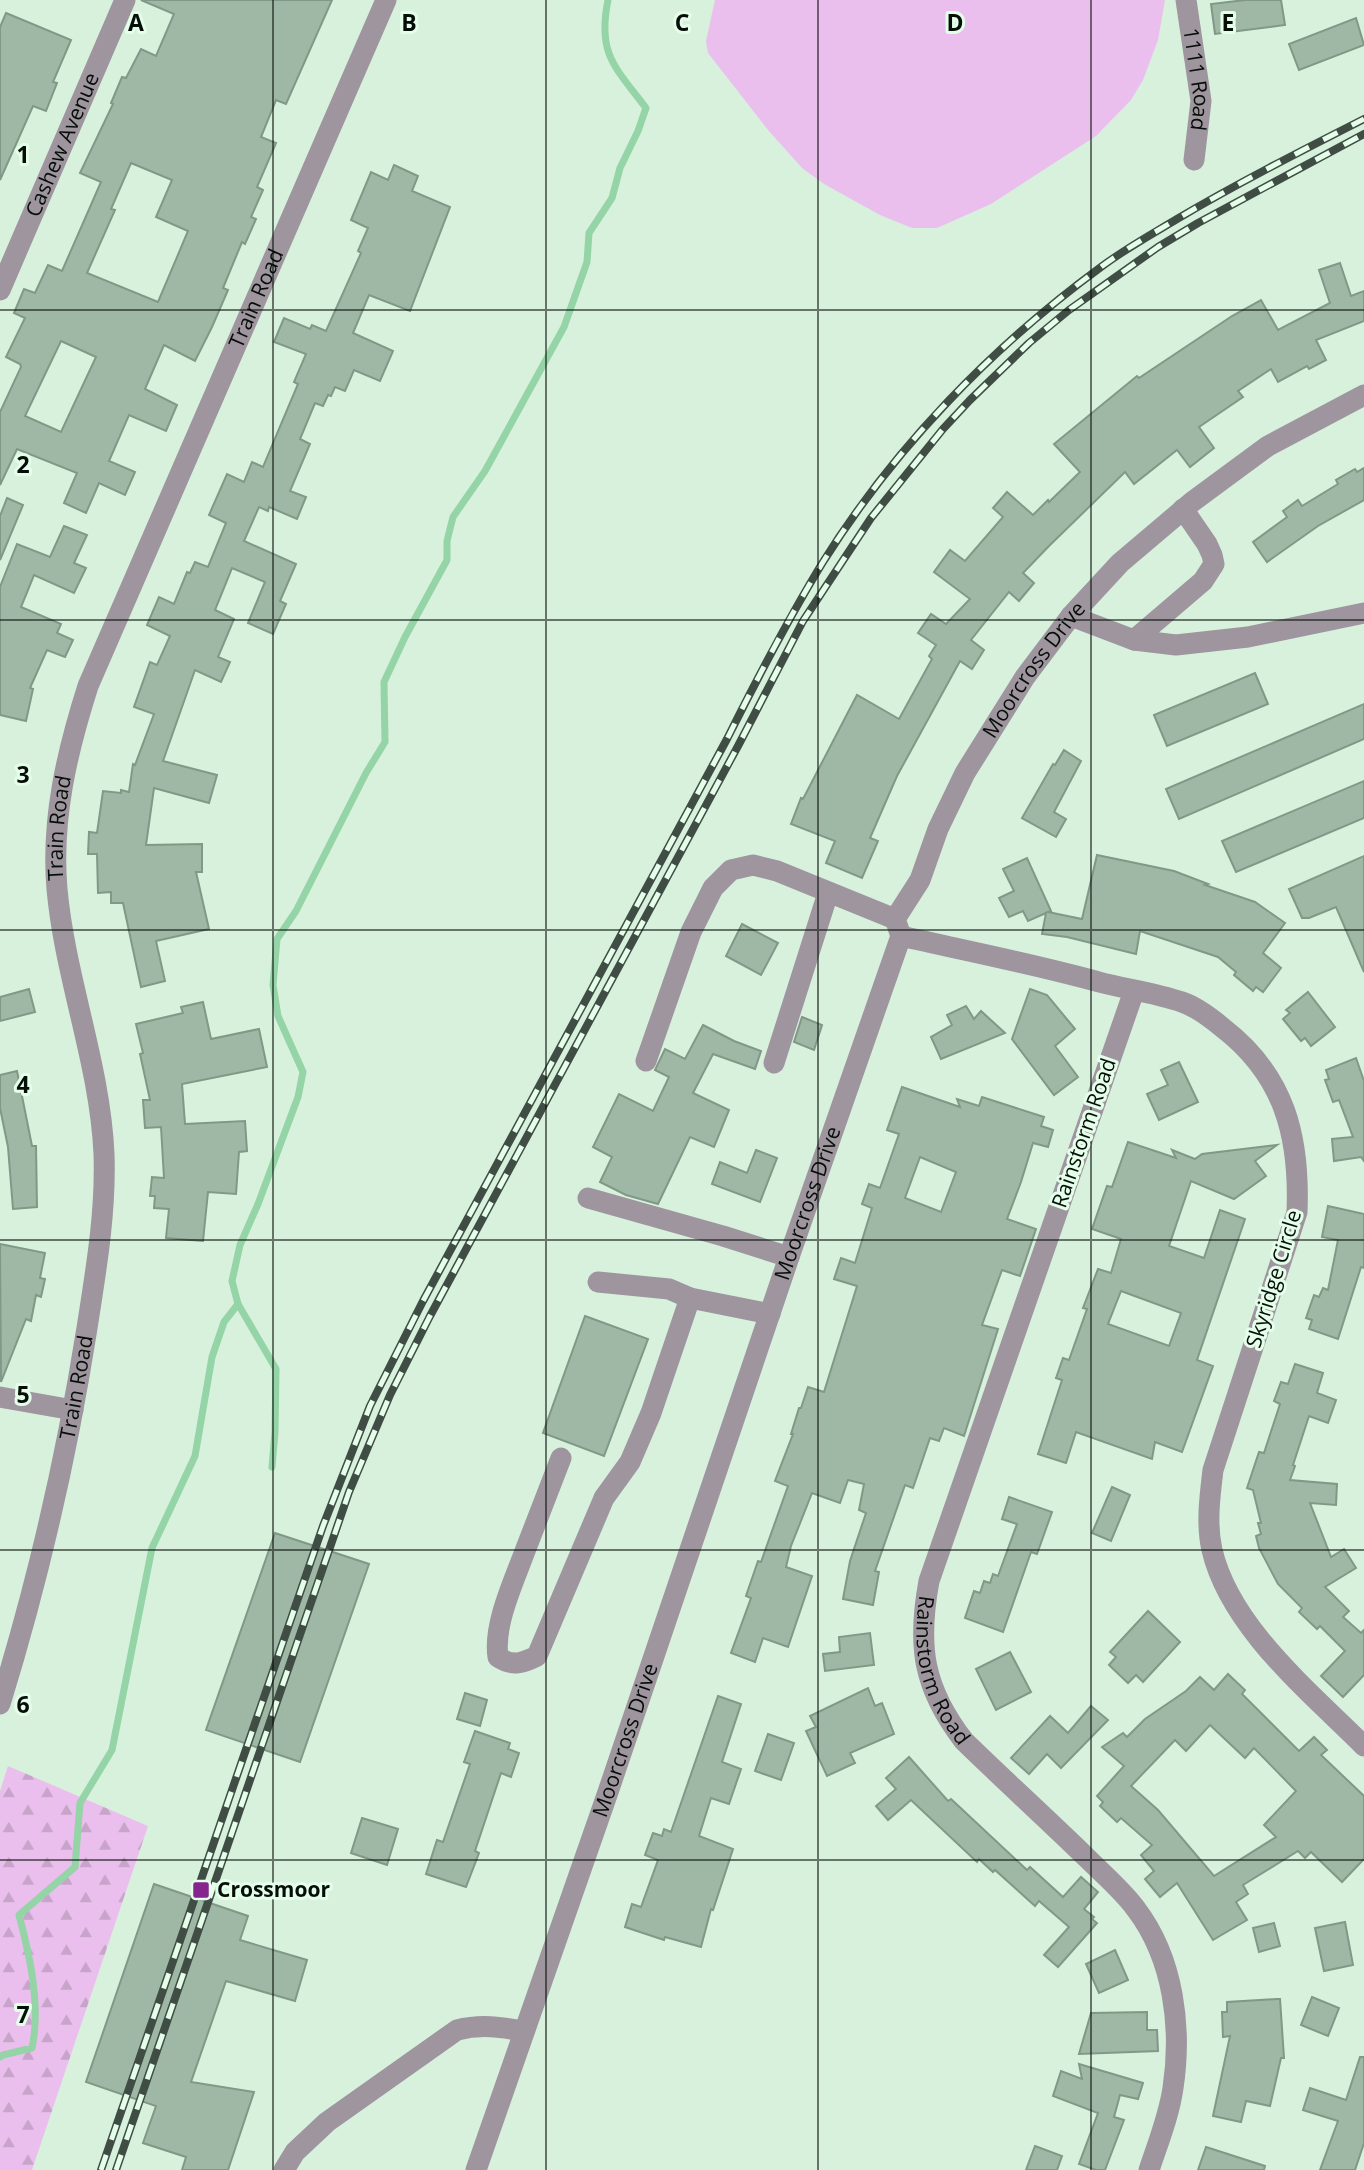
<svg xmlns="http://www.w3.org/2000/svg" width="1364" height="2170" font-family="'Open Sans',sans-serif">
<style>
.forest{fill:url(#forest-firs)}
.pitch{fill:#ebbfed}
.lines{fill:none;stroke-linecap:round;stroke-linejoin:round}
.stream{stroke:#94d4a6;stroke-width:7}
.building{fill:#9fb8a5;stroke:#809886;stroke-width:2;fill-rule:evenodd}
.minor{stroke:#9e959e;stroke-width:21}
.rail-casing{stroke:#404d44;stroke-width:8}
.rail{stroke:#e4feea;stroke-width:5;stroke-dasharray:16;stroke-linecap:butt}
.grid{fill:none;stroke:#060e08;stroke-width:2;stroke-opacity:0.55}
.poi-dot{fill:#86258e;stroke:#e4feea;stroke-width:2.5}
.labels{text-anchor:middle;stroke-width:6;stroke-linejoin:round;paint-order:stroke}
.street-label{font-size:21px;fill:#060e08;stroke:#e4feea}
.poi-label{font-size:21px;font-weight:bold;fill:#060e08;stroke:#e4feea;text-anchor:start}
.grid-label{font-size:23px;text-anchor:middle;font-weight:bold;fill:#060e08;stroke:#e4feea;stroke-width:6;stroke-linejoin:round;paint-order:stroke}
</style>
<defs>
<pattern id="forest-firs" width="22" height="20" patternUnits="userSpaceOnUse" patternTransform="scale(1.75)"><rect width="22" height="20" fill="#ebbfed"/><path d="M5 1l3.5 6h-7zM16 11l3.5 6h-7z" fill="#c8a3ca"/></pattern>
</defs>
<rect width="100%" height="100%" fill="#d7f1dd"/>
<!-- forest -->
<path class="forest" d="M8,1766L148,1826L32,2170H0V1791Z"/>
<!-- pitch -->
<path class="pitch" d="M715,0H1165L1158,40L1143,80L1131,100L1096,136L991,204L937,228H912L880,215L824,184L802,168L768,130L708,53L706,41Z"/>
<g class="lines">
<!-- stream -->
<g class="stream">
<path d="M238,1304L276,1369L275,1432L272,1467"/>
<path d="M0,2057L3,2055L32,2048C41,2005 30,1957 19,1915L75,1867L80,1803L112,1750L152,1548L195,1456L212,1357L224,1322L238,1304L232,1281L240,1245L258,1204L298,1097L303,1072L278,1016L273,985L277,939L296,911L366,773L385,742L384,682L405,637L447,560V541L453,517L485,471L564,327L587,262L589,233L612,198L620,168L638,131L646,108C615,67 597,54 608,0"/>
</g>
</g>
<!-- building -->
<g class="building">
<path d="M141,0H332L286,104L276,100L261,137L276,143L257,187L263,190L251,217L256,219L245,244L242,242L223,288L228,290L212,327L195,361L164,345L145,389L177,405L166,431L129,415L109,461L135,472L125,495L99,483L86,513L64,503L77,473L17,449L0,485V412L21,367L20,364L6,357L25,318L14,313L24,289L35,293L48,265L62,271L101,182L80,173L113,104L111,103L122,77L126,78L141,49L156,56L174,14ZM131,163L172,180L156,217L188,231L158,302L87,273L115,210L111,209ZM61,341L96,357L61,432L25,416Z"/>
<path d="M1245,0H1281L1285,25L1215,34L1211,4Z"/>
<path d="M6,13L71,40L53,82L57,83L46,111L33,106L0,180V27Z"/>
<path d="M1356,18L1364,45L1299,70L1289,44Z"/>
<path d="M394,165L418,176L412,191L450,207L410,311L369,295L353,333L393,351L380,381L354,370L345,391L335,387L331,396L328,395L323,406L315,403L300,439L310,444L290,491L306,497L297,519L269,507L268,511L259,507L244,541L296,564L280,601L286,604L273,634L248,623L265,582L232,568L215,610L234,619L218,657L230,662L221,682L195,670L163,761L217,775L209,803L154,788L146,845L202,844V872H196L209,929L156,941L165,981L141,987L123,903H111V892L98,893L97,854H88L89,832L97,833L103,791L121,793V790L129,792L133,764L135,765L154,714L134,707L150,662L157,665L170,636L147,625L159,597L174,604L187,572L190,573L195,562L208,567L226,523L209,515L227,474L244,482L252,462L263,467L298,384L294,382L306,354L274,342L284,318L310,329L312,325L326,331L361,253L358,251L368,228L351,220L371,172L388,180Z"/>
<path d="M1340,263L1351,296L1364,291V321L1316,340L1326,360L1309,369L1307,366L1278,382L1271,369L1238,391L1243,397L1199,427L1214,448L1190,467L1177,450L1134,484L1125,472L1049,546L1023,573L1034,583L1019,601L1009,592L971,640L984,650L972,669L960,661L897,776L870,838L878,841L862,878L826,863L835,841L791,824L801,798L803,799L857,695L899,719L932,659L929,656L936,645L918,633L931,614L946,624L970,599L934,572L950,550L965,561L1003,517L993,508L1007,492L1033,515L1048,500L1049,502L1080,472L1054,444L1137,376L1139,378L1232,316L1261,300L1278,330L1330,303L1319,270Z"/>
<path d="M1364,468V500L1318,526L1267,562L1253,542L1287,517L1283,511L1298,500L1302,506L1338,484L1336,480L1355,469L1357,472Z"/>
<path d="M7,498L23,505L0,560V516Z"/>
<path d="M64,526L87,535L74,563L86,568L74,593L34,575L21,607L61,624L57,633L73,640L65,657L47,650L30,688L33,689L26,721L0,715V587L17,544L50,557Z"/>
<path d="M1255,673L1268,704L1167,746L1154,715Z"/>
<path d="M1364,704V739L1179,819L1166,789Z"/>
<path d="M1064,750L1081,761L1054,812L1066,819L1056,837L1022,818L1053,764L1055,765Z"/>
<path d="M1364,781V818L1236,872L1222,841Z"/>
<path d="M1097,855L1174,871L1208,884L1205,885L1255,902L1285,923L1263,953L1281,968L1263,992L1256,987L1253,991L1234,975L1236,972L1218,957L1140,931L1136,954L1067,937L1042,934L1046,913L1028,921L1023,911L1009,917L999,898L1014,891L1003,869L1027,858L1051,911L1048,912L1082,919Z"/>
<path d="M1364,856V972L1336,907L1309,918H1302L1289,889Z"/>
<path d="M742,924L778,943L761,975L726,956Z"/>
<path d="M29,989L35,1012L0,1021V997Z"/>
<path d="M1030,989L1047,995L1075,1029L1055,1046L1078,1077L1054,1095L1012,1039Z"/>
<path d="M1308,992L1335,1027L1311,1046L1305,1038L1301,1041L1283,1019L1290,1013L1286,1010Z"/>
<path d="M203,1002L211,1039L259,1029L267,1067L182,1084L185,1124L245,1121L247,1151L239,1152L236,1194L208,1192L203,1241L166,1238L169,1209L154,1208L155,1196H150L152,1177L164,1178L161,1127L145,1128L143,1100H150L140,1054L143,1053L136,1024L183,1013L181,1007Z"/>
<path d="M966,1006L974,1019L981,1011L1005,1033L941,1059L931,1037L952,1025L947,1015Z"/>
<path d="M802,1017L822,1025L814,1050L794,1042Z"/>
<path d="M703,1025L734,1041L761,1051L755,1069L713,1054L693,1093L729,1110L714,1147L690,1137L658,1204L626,1195L600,1182L612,1157L593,1147L619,1094L653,1111L669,1077L655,1070L665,1049L685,1059Z"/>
<path d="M1356,1058L1364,1081V1161L1361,1157L1334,1161L1332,1139L1353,1137L1339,1100L1333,1102L1325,1080L1329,1079L1326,1070Z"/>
<path d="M1179,1062L1198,1102L1159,1120L1147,1094L1168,1085L1161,1070Z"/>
<path d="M17,1071L32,1146H36L37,1207L13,1209L8,1147L0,1108V1075Z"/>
<path d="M902,1087L960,1107L957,1099L979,1106L982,1097L1044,1117L1041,1126L1053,1130L1048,1147L1033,1143L1021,1182L1007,1219L1036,1229L1020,1276L1002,1270L982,1325L998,1329L964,1436L944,1428L939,1441L930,1438L913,1488L905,1485L875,1571L879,1572L873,1605L843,1599L850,1561L866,1513L859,1510L864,1484L848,1480L840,1503L812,1493L791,1546L786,1567L812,1576L788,1647L763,1638L755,1662L731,1653L751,1598L746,1596L758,1561L761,1562L788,1486L775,1481L793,1434H791L799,1408H801L808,1387L824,1392L857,1286L834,1279L841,1258L855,1263L872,1208L862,1204L869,1184L880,1188L899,1134L887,1130ZM920,1157L956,1172L941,1212L905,1198Z"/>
<path d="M1128,1142L1176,1158L1172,1150L1195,1159L1202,1154L1277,1145L1255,1161L1266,1176L1234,1199L1191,1181L1169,1246L1204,1258L1220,1210L1245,1219L1197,1360L1213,1366L1182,1452L1155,1442L1152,1459L1076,1432L1066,1463L1038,1454L1062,1380L1056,1378L1063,1358L1069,1360L1087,1309L1083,1308L1098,1269L1111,1273L1121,1239L1092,1229L1107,1186L1112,1187ZM1121,1291L1181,1313L1169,1346L1108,1324Z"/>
<path d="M756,1150L777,1158L760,1202L712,1184L720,1162L747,1173Z"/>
<path d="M1328,1206L1364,1214V1268L1361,1267L1338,1339L1309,1329L1312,1320L1306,1318L1314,1295L1319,1297L1323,1288L1328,1290L1338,1240L1322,1237Z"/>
<path d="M0,1244L45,1253L40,1278L45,1279L41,1297L36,1295L31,1321L26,1319L1,1382Z"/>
<path d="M585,1316L648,1339L604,1456L543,1433Z"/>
<path d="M1295,1364L1323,1373L1317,1393L1336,1400L1328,1423L1309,1416L1293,1465L1295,1466L1290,1480L1337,1484L1336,1505L1310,1503L1331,1557L1344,1549L1356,1568L1325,1587L1349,1611L1343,1617L1361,1633L1364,1630V1675L1343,1697L1321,1676L1345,1651L1320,1626L1317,1629L1299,1612L1302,1608L1278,1584L1259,1548L1256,1536L1261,1534L1258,1523H1261L1253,1490L1247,1488L1259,1452L1264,1453L1280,1404L1274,1401L1281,1382L1288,1384Z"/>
<path d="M1112,1487L1130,1495L1111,1541L1092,1533Z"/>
<path d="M1009,1497L1052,1512L1037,1554L1031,1552L1003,1632L965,1618L974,1591L980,1593L984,1581L990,1583L993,1574L998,1576L1017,1524L1002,1519Z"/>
<path d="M275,1533L369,1564L300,1762L206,1730Z"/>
<path d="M1148,1611L1180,1642L1143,1682L1136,1675L1128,1683L1109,1665L1116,1657L1110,1652Z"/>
<path d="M870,1633L874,1665L825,1671L823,1654L840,1652L839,1637Z"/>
<path d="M1010,1652L1031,1692L996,1710L976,1669Z"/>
<path d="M1228,1674L1245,1690L1242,1694L1299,1751L1314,1737L1327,1750L1321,1755L1364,1796V1859L1342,1882L1311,1852L1305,1858L1298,1851L1243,1885L1248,1894L1236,1902L1247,1920L1213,1940L1177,1883L1160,1897L1145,1879L1154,1871L1141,1855L1152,1845L1121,1818L1117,1822L1100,1806L1103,1802L1097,1796L1124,1766L1102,1747L1123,1733L1127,1737L1145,1719L1186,1691L1200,1677L1214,1690ZM1210,1725L1245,1758L1254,1748L1296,1791L1264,1825L1276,1837L1214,1876L1158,1810L1131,1786L1175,1740L1186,1751Z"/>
<path d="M868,1688L875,1706L882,1703L894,1734L850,1753L855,1763L827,1776L806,1731L816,1727L810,1716Z"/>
<path d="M465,1693L487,1700L480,1726L457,1719Z"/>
<path d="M718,1696L741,1704L722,1762L741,1769L729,1804L711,1798L699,1836L733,1849L713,1910L711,1909L701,1947L665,1937L664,1940L625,1927L632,1904L641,1907L658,1860L645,1855L653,1833L662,1836L664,1829L671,1832Z"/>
<path d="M1091,1706L1108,1720L1061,1768L1047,1754L1029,1774L1011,1758L1050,1716L1068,1733Z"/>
<path d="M475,1731L510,1743L508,1749L519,1753L511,1777L501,1773L475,1851L479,1853L466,1887L426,1874L437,1840L443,1842L470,1764L464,1762Z"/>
<path d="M768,1734L794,1743L781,1780L755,1771Z"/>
<path d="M909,1757L948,1801L951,1799L1027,1870L1030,1867L1063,1897L1081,1877L1098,1892L1084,1909L1094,1917L1092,1919L1097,1923L1058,1967L1044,1955L1069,1927L1039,1901L1035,1906L995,1870L993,1872L979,1859L977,1862L911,1800L888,1820L876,1806L896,1789L886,1778Z"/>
<path d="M362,1818L398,1829L387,1865L351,1853Z"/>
<path d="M154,1884L248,1916L240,1940L307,1960L295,2001L226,1981L191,2082L254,2092L228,2170H182L186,2157L143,2143L156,2106L86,2082Z"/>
<path d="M1345,1922L1353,1965L1324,1971L1315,1928Z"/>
<path d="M1274,1923L1280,1946L1259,1952L1253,1928Z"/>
<path d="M1115,1950L1128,1980L1099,1993L1086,1964Z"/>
<path d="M1312,1997L1339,2008L1328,2036L1301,2025Z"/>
<path d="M1277,1999H1280L1284,2058H1281L1270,2106L1246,2101L1241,2122L1213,2116L1230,2036L1223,2037L1222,2012H1227V2002Z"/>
<path d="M1147,2012V2030H1157L1158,2051L1079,2054L1091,2013Z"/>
<path d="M1360,2057H1364V2143L1355,2170H1320L1338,2121L1303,2110L1310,2088L1346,2100Z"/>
<path d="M1079,2064L1143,2083L1138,2099L1120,2095L1114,2117L1124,2120L1105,2170H1096L1079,2164L1098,2113L1053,2096L1061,2071L1082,2079Z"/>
<path d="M1035,2146L1062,2156L1057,2170H1026Z"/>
<path d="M1206,2147L1265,2166L1264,2170H1198Z"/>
</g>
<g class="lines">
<!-- minor -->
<g class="minor">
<path id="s1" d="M1186,0L1201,101L1194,160"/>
<path id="s2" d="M0,290L125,0"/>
<path d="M1071,616L1134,640L1176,645L1248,637L1364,613"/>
<path d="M1134,640L1203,581L1214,564L1212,555L1207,544L1183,509"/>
<path d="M901,936C967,951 1034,964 1099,982C1126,989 1156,993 1182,1002C1197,1007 1211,1018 1223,1028C1285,1076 1300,1137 1297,1212L1213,1470C1210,1495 1206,1524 1212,1550C1230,1627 1309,1691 1364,1746"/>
<path id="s3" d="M1134,991L929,1581C917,1646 923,1688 964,1741C1005,1781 1047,1819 1088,1859C1104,1875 1123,1891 1136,1909C1174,1959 1182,2028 1173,2088C1169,2116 1158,2143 1149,2170"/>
<path d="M646,1061L691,932L713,888L731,870L753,865L777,871L895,919"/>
<path d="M774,1063L828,893"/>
<path d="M588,1198L723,1236L789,1257"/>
<path d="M598,1282L669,1289L690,1298L770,1314"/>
<path d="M0,1397L73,1410"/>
<path d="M561,1458C549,1489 537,1520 525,1551C514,1581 493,1625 498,1657C513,1667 523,1663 537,1656L604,1498L630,1462L651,1413L690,1298"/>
<path id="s4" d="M0,1704C38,1581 67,1455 87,1328C96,1270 106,1213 104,1154C100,1064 65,978 57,889C51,819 67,752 88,686L386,0"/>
<path d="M284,2170L295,2152L327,2122L457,2030C481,2024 500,2027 524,2031"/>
<path id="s5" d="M476,2170L608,1792L789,1257L901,936L895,919L920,880L938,829L965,773L1025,677L1071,616L1120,563L1192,502L1268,446L1364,395"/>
</g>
<defs>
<g id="rail">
<path d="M101,2170L323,1526L370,1406L423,1301L727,739C757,679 788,619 823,562C895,447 992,347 1101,267C1125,249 1152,234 1177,219C1238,183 1301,151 1364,119"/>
<path d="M116,2170L349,1492L390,1395L430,1316L738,746L803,621L871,518L943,429L970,400L1029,343L1069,310L1158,247L1198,223L1364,134"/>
</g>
</defs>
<!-- rail casing -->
<use href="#rail" class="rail-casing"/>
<!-- rail -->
<use href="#rail" class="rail"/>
</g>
<!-- grid -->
<path class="grid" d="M273,0V2170M546,0V2170M818,0V2170M1091,0V2170M0,310H1364M0,620H1364M0,930H1364M0,1240H1364M0,1550H1364M0,1860H1364"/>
<!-- markers -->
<rect class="poi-dot" x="192" y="1881" width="18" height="18" rx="3.5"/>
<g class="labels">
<!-- street labels -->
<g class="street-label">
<text dy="7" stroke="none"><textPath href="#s1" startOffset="80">1111 Road</textPath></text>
<text dy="7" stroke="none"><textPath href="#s2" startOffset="158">Cashew Avenue</textPath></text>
<text dy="7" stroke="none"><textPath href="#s4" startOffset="1460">Train Road</textPath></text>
<text dy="7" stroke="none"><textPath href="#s5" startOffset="1610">Moorcross Drive</textPath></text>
<text dy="7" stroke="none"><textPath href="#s4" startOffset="892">Train Road</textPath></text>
<text transform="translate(1084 1133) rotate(-71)" y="7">Rainstorm Road</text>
<text dy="7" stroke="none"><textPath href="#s5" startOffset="1022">Moorcross Drive</textPath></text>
<text transform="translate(1274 1279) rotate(-73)" y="7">Skyridge Circle</text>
<text dy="7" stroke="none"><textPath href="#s4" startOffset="326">Train Road</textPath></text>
<text dy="7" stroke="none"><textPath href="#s3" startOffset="718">Rainstorm Road</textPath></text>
<text dy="7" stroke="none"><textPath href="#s5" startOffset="455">Moorcross Drive</textPath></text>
</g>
<!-- poi labels -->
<g class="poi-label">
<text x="217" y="1897">Crossmoor</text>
</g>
</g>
<g class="grid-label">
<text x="136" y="31">A</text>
<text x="409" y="31">B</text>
<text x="682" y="31">C</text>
<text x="955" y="31">D</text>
<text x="1228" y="31">E</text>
<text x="23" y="163">1</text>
<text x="23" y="473">2</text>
<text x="23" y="783">3</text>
<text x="23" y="1093">4</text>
<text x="23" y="1403">5</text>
<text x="23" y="1713">6</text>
<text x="23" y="2023">7</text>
</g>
</svg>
